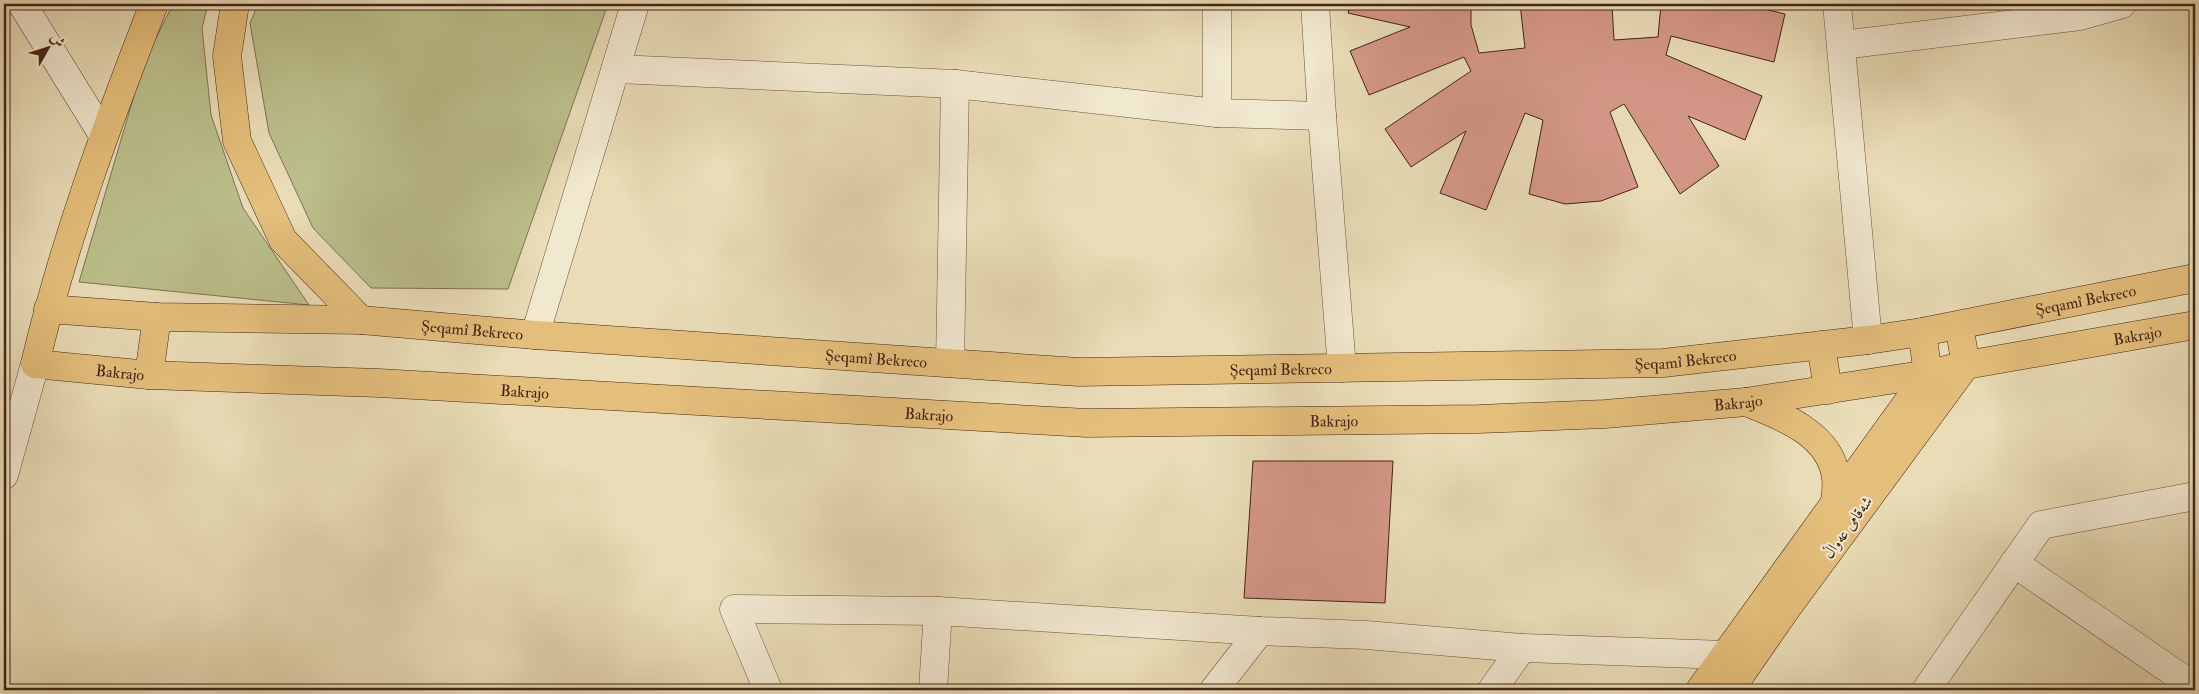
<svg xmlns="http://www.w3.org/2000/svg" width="2199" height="694" font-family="'IM FELL Double Pica',Amiri,serif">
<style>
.green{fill:#bbbf8b;stroke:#807252}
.building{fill:#d49787;stroke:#442418}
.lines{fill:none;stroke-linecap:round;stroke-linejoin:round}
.minor-casing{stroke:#6d5240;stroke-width:29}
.major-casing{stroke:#442418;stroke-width:29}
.minor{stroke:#f1e8d0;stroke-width:28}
.major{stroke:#e4be7b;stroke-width:28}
.labels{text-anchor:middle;stroke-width:4;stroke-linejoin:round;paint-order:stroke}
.street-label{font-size:16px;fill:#442418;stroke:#f1e8d0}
</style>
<rect width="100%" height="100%" fill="#e9dcb6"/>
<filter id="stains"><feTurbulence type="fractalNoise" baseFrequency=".004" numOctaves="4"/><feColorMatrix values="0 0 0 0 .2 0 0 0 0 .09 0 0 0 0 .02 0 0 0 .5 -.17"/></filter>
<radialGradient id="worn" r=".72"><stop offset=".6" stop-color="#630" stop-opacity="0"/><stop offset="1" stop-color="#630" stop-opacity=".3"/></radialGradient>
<!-- green -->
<g class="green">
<path d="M173,4H208L202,28L211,115L243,208L309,305L79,282L144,62Z"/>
<path d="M258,4H608L508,289L371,288L313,228L269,133L250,23Z"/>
</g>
<!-- building -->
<g class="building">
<path d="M1350,4H1471V25L1479,53L1525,48L1520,4H1612L1614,40L1658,37L1661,4H1743L1785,14L1774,62L1671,36L1666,55L1762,96L1745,140L1688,116L1719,166L1680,194L1624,104L1610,112L1638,187L1601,201L1565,204L1529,194L1543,120L1525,113L1486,210L1440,193L1466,131L1411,167L1385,129L1471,71L1464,57L1369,95L1350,51L1410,27L1348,13Z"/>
<path d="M1253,461H1393L1385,603L1244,598Z"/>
</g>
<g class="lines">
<defs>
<g id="minor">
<path d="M22,4L103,135"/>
<path d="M1315,4L1322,116L1342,368"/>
<path d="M1837,4L1868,340"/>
<path d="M1842,45L2080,16L2122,4"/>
<path d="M617,69L955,84L1217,113L1322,116"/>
<path d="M1217,113V4"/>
<path d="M535,335L635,4"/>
<path d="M950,363L955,84"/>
<path d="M4,475L35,364"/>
<path d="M2014,563L2195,687"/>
<path d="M768,690L734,609L938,611L1260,631L1366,635L1522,648L1725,655"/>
<path d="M933,690L938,611"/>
<path d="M1214,690L1260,631"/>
<path d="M1492,690L1522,648"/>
<path d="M1926,690L2041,525L2195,496"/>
</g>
<g id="major">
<path id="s1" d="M154,4C108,122 64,241 35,364L149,375L379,383L1087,423L1479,419L1605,414L1746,402L1928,374L1966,365L2195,325"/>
<path d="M235,4L227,56L237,141L283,240L361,320"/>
<path id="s2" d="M48,309L157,317L361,320L535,335L1079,372L1663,363L1868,340L1922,332L2195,278"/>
<path d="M1821,345L1828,390"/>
<path d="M149,375L157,317"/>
<path d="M1746,402C1782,416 1831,434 1836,478C1837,486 1836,494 1835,502"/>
<path d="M1700,690L1928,374L1922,332"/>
<path d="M1730,690L1784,612L1966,365L1959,326"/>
</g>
</defs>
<!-- minor casing -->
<use href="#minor" class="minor-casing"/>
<!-- major casing -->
<use href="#major" class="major-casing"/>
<!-- minor -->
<use href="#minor" class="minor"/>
<!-- major -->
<use href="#major" class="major"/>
</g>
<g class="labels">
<!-- street labels -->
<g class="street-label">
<text dy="6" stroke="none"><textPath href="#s2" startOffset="2045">Şeqamî Bekreco</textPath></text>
<text dy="6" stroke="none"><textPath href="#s2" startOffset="425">Şeqamî Bekreco</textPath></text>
<text dy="6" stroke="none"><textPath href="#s1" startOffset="2490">Bakrajo</textPath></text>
<text dy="6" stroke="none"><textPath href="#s2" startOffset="830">Şeqamî Bekreco</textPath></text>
<text dy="6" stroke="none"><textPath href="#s2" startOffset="1640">Şeqamî Bekreco</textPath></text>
<text dy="6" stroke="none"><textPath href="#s2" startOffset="1235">Şeqamî Bekreco</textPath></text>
<text dy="6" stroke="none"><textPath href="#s1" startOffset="465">Bakrajo</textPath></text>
<text dy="6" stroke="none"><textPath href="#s1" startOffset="870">Bakrajo</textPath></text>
<text dy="6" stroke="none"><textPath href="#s1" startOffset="2085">Bakrajo</textPath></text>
<text dy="6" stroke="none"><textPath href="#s1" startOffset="1275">Bakrajo</textPath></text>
<text dy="6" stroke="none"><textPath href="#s1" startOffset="1680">Bakrajo</textPath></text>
<text transform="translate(1847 527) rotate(-54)" y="6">شەقامی عەواڵ</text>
</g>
</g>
<!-- margin -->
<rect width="2199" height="694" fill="none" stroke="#e9dcb6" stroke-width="20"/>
<rect x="5" y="5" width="2189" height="684" fill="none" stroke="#442418" stroke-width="2.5"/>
<rect x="10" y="10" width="2179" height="674" fill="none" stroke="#442418"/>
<!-- north arrow -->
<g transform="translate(48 48) rotate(51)" stroke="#f1e8d0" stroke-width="4" paint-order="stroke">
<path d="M0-4L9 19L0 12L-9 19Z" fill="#442418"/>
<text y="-8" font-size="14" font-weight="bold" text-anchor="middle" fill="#442418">ش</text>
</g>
<rect width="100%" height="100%" filter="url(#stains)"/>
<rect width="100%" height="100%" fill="url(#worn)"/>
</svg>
